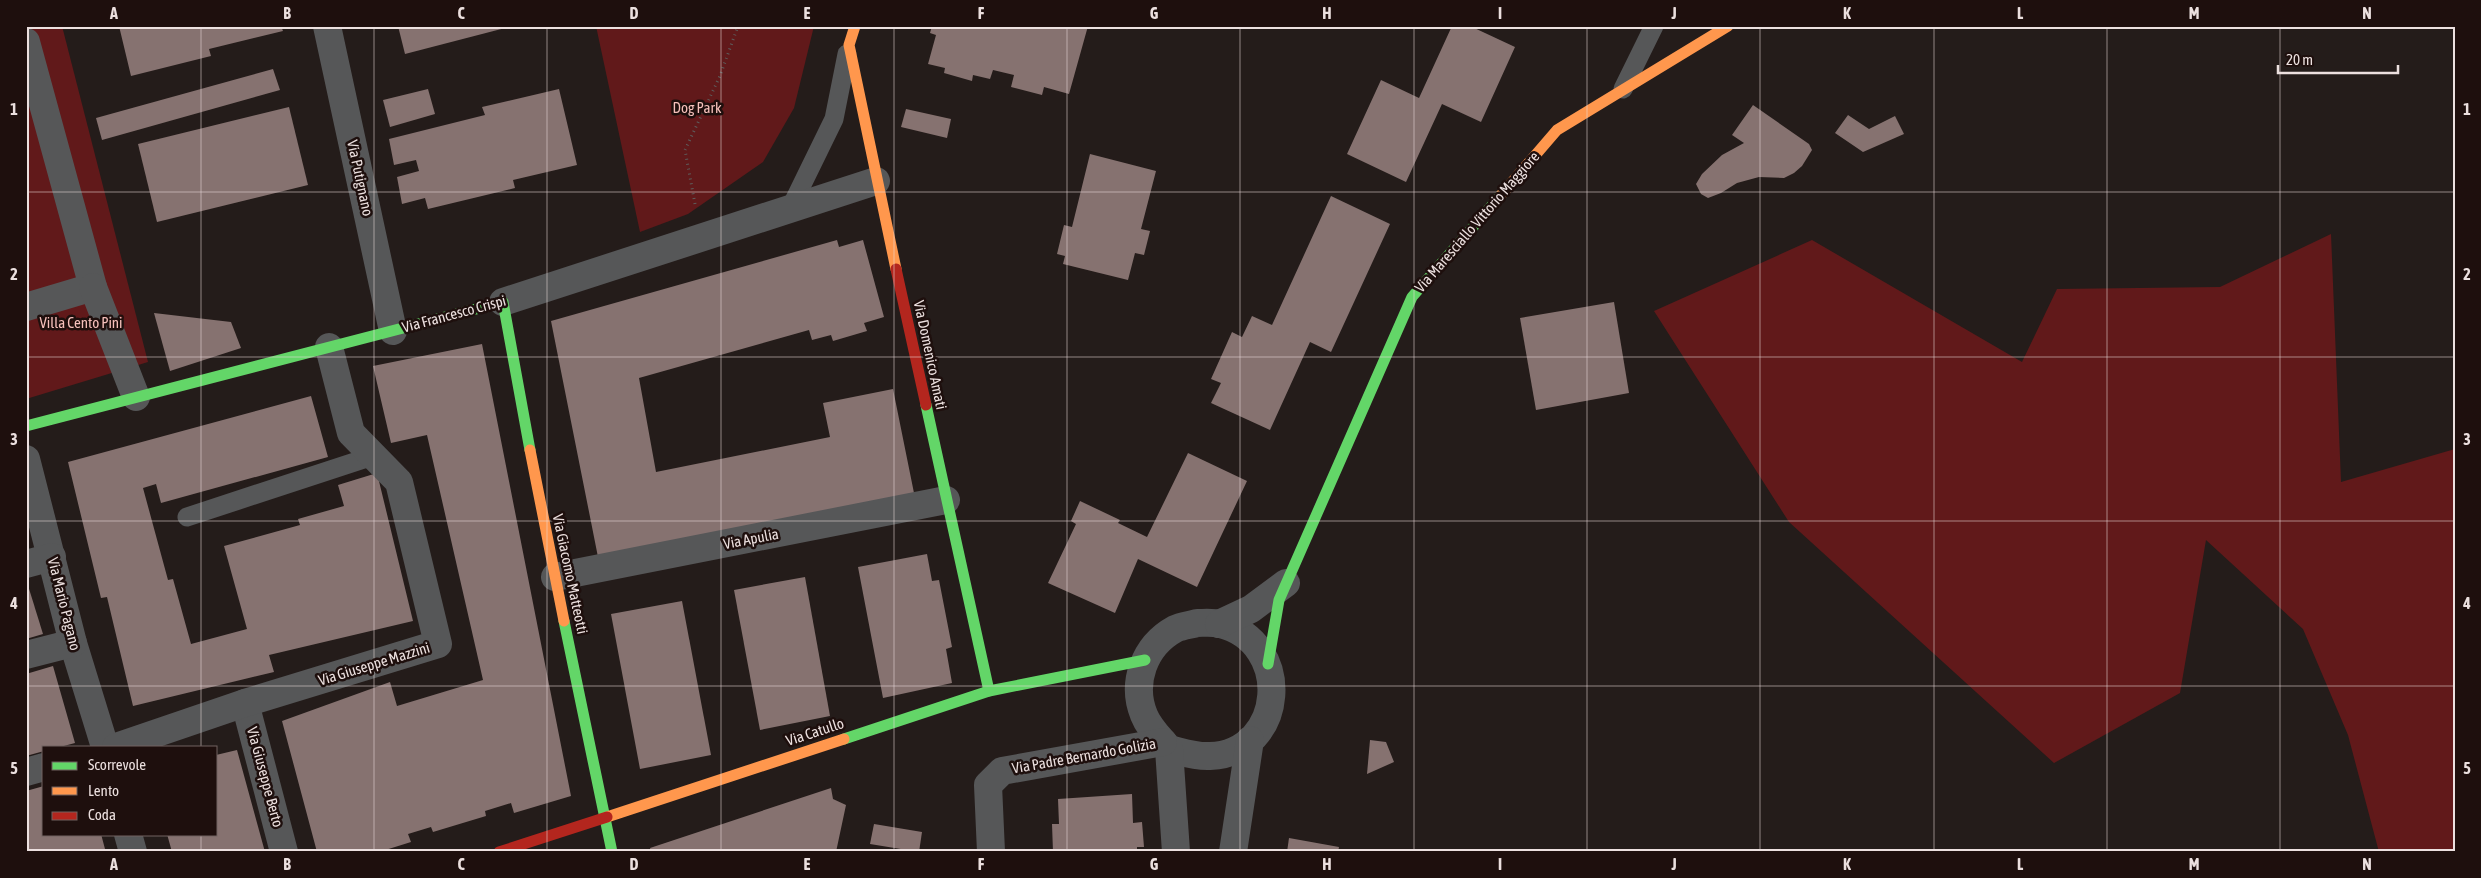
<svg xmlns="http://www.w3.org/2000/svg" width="2481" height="878" font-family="'Asap Condensed',sans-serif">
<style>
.green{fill:#61191a}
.building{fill:#867270}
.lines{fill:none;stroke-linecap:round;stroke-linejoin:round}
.path{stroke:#5e5d5c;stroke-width:3;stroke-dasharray:1 4;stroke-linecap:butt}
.lane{stroke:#565758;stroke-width:19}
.street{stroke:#565758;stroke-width:28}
.fast{stroke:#63d668;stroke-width:11}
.slow{stroke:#ff974d;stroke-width:11}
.jam{stroke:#b3261e;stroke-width:11}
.grid{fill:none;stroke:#ece0df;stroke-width:1;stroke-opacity:0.55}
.labels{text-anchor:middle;stroke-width:5;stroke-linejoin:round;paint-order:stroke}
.park-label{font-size:15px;fill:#f6c0bb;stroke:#1e0f0d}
.street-label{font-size:15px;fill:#ece0df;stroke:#1e0f0d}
.neatline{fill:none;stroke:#ece0df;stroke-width:2}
.grid-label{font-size:16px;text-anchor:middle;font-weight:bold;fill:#ece0df}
</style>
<rect width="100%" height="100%" fill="#241c1a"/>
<!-- green -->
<g class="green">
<path d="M26,26H62L148,362L26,399Z"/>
<path d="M596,26H814L794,108L763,162L688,214L640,232Z"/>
<path d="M2331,234L2341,482L2455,449V852H2379L2348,735L2303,629L2206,540L2180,693L2054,763L1789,522L1654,311L1812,240L2022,362L2057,289L2220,287Z"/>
</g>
<!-- building -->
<g class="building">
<path d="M119,26H281L283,31L209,49L211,56L131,76Z"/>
<path d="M398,26H509V27L405,54Z"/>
<path d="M932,26H1088L1069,94L1044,87L1042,95L1011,87L1014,75L993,70L990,79L973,75L972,81L944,73L945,68L928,64L936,35L930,33Z"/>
<path d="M1452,26H1470L1515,47L1481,122L1442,104L1406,182L1347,154L1381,80L1419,98Z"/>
<path d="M273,69L280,90L102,140L96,118Z"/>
<path d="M428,89L435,114L390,127L383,100Z"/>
<path d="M559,89L577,165L513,180L515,188L428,209L425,198L402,204L397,177L419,171L416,160L394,165L389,139L485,115L482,107Z"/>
<path d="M1753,105L1809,144L1812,150L1802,166L1794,173L1784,178L1759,177L1737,183L1721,193L1708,198L1701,194L1696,184L1702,174L1722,155L1744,143L1732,135Z"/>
<path d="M289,107L308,185L157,222L138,144Z"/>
<path d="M906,109L951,119L947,138L901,127Z"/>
<path d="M1848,115L1869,129L1895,116L1904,134L1863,152L1835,133Z"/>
<path d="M1090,154L1156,171L1141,229L1150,231L1144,255L1135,253L1128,280L1063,264L1065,256L1057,254L1064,225L1072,227Z"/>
<path d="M1331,196L1390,224L1331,352L1310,342L1270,430L1211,403L1221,383L1211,379L1232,332L1242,337L1252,316L1272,325Z"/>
<path d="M837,240L839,247L863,240L884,317L864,323L867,331L833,341L831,335L812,340L809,330L639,378L656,472L830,437L823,403L893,389L914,493L598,557L551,321Z"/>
<path d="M1614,302L1629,393L1536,410L1520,318Z"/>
<path d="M154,313L231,322L241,348L170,371Z"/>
<path d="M482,344L571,796L514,813L511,803L485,811L486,816L433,832L431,827L408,834L411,842L379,852H317L282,721L390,682L397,706L483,680L427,435L391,443L373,366Z"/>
<path d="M311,396L328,457L161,503L156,484L143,488L168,580L173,579L191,644L247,629L224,546L300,525L298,519L344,506L338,485L377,473L413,621L269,655L274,672L133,706L107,597L101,598L68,462Z"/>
<path d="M1188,453L1247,481L1197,587L1138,559L1115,613L1048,583L1076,524L1071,521L1080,501L1120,520L1118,523L1147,537Z"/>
<path d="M927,554L932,581L939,580L952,647L946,649L952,683L883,698L858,567Z"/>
<path d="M805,577L830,716L760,730L734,590Z"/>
<path d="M26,579L43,634L26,639Z"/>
<path d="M682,601L711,755L640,769L611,614Z"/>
<path d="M53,666L75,743L60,747H44V751L26,756V674Z"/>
<path d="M1370,740L1386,742L1394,762L1367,774Z"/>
<path d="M237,750L265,852H172L167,834H216V755Z"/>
<path d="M44,786V834H101L105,849L96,852H26V791Z"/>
<path d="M831,788L833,799L846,805L836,852H651L650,848Z"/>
<path d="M1132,794L1133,823L1142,822L1144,847H1137V852H1053L1052,824H1059L1058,799Z"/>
<path d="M874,824L922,832L919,852L870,844Z"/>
<path d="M1289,838L1339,847L1338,852H1287Z"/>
</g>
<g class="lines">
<!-- path -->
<path class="path" d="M695,204L685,150L720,76L738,26"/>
<!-- lane -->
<g class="lane">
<path d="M1623,89L1654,26"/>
<path d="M791,207L834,119L847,54"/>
<path d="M187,517L373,456"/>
</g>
<!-- street -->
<g class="street">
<path d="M327,26L393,331"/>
<path d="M26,42L93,287L26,307"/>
<path d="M93,287L136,397"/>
<path d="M503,302L876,181"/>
<path d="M26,459L73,643L105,747"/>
<path d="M26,564L52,557"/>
<path d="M555,577L946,500"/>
<path d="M1197,623C1204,623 1213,622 1220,624C1294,642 1286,753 1210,756C1196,757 1182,752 1169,749C1160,738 1149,728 1144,715C1131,683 1144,646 1175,629C1181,626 1190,625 1197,623Z"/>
<path d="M1219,624L1251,609L1286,583"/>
<path d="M26,655L73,643"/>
<path d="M245,703L284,852"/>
<path d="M116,747L245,703L438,644L399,482L351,433L329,347"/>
<path d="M1169,749L1176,852"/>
<path d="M26,772L44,767"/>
<path d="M128,834L133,852"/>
<path d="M991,852L988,785L1002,771L1163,742"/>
<path d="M1233,852L1250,740"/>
</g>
<!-- fast -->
<g class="fast">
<path d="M926,405L989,691"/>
<path d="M26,426L503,302L530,450"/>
<path d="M564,621L612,852"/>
<path d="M1268,664L1279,600L1412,297L1501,195"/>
<path d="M844,739L989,691L1145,660"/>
</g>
<!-- slow -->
<g class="slow">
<path d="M855,26L849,45L896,269"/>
<path d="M1501,195L1557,130L1728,26"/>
<path d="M530,450L564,621"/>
<path d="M607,817L844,739"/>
</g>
<!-- jam -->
<g class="jam">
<path d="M896,269L926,405"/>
<path d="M499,852L607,817"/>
</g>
</g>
<!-- grid -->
<path class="grid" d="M201,26V747M374,26V852M547,26V852M721,26V852M894,26V852M1067,26V852M1240,26V852M1414,26V852M1587,26V852M1760,26V852M1934,26V852M2107,26V852M2280,26V852M26,192H2455M26,357H2455M26,521H2455M26,686H2455M201,834V852"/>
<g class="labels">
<!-- park labels -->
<g class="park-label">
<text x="697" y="113">Dog Park</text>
<text x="81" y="328">Villa Cento Pini</text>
</g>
<!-- street labels -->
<g class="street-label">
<text transform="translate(360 178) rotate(78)" y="5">Via Putignano</text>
<text transform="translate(1477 222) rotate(-49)" y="5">Via Maresciallo Vittorio Maggiore</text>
<text transform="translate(454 314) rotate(-15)" y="5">Via Francesco Crispi</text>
<text transform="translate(930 355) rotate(78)" y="5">Via Domenico Amati</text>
<text transform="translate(751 539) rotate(-11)" y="5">Via Apulia</text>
<text transform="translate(570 574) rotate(78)" y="5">Via Giacomo Matteotti</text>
<text transform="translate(64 604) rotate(76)" y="5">Via Mario Pagano</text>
<text transform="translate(374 664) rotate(-17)" y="5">Via Giuseppe Mazzini</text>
<text transform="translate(815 732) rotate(-18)" y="5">Via Catullo</text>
<text transform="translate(1084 756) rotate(-10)" y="5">Via Padre Bernardo Golizia</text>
<text transform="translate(265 777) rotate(75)" y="5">Via Giuseppe Berto</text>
</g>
</g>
<!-- border -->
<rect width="2481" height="878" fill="none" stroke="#1e0f0d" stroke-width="55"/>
<!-- legend -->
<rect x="42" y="746" width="175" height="90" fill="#1e0f0d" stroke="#706361"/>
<rect x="52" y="762" width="25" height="8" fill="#63d668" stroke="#706361"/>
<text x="88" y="770" font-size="15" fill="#ece0df">Scorrevole</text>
<rect x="52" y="787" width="25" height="8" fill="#ff974d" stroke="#706361"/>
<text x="88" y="796" font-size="15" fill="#ece0df">Lento</text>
<rect x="52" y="812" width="25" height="8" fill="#b3261e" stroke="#706361"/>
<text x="88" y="820" font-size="15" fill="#ece0df">Coda</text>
<!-- scale -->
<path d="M2278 65v8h120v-8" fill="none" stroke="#ece0df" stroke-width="2.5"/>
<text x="2286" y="65" font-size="15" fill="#ece0df" stroke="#1e0f0d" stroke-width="4" paint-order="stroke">20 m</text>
<rect x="28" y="28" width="2426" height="822" class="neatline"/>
<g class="grid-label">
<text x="114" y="19">A</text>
<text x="287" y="19">B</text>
<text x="461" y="19">C</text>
<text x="634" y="19">D</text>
<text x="807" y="19">E</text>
<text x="981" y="19">F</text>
<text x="1154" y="19">G</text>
<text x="1327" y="19">H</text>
<text x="1500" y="19">I</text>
<text x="1674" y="19">J</text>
<text x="1847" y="19">K</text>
<text x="2020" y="19">L</text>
<text x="2194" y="19">M</text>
<text x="2367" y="19">N</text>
<text x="14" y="115">1</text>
<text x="2467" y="115">1</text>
<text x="14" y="280">2</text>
<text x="2467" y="280">2</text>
<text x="14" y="445">3</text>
<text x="2467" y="445">3</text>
<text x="14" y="609">4</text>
<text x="2467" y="609">4</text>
<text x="14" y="774">5</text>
<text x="2467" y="774">5</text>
<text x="114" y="870">A</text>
<text x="287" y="870">B</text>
<text x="461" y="870">C</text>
<text x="634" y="870">D</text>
<text x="807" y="870">E</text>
<text x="981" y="870">F</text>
<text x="1154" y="870">G</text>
<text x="1327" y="870">H</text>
<text x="1500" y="870">I</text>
<text x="1674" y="870">J</text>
<text x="1847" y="870">K</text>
<text x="2020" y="870">L</text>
<text x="2194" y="870">M</text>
<text x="2367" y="870">N</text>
</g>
</svg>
